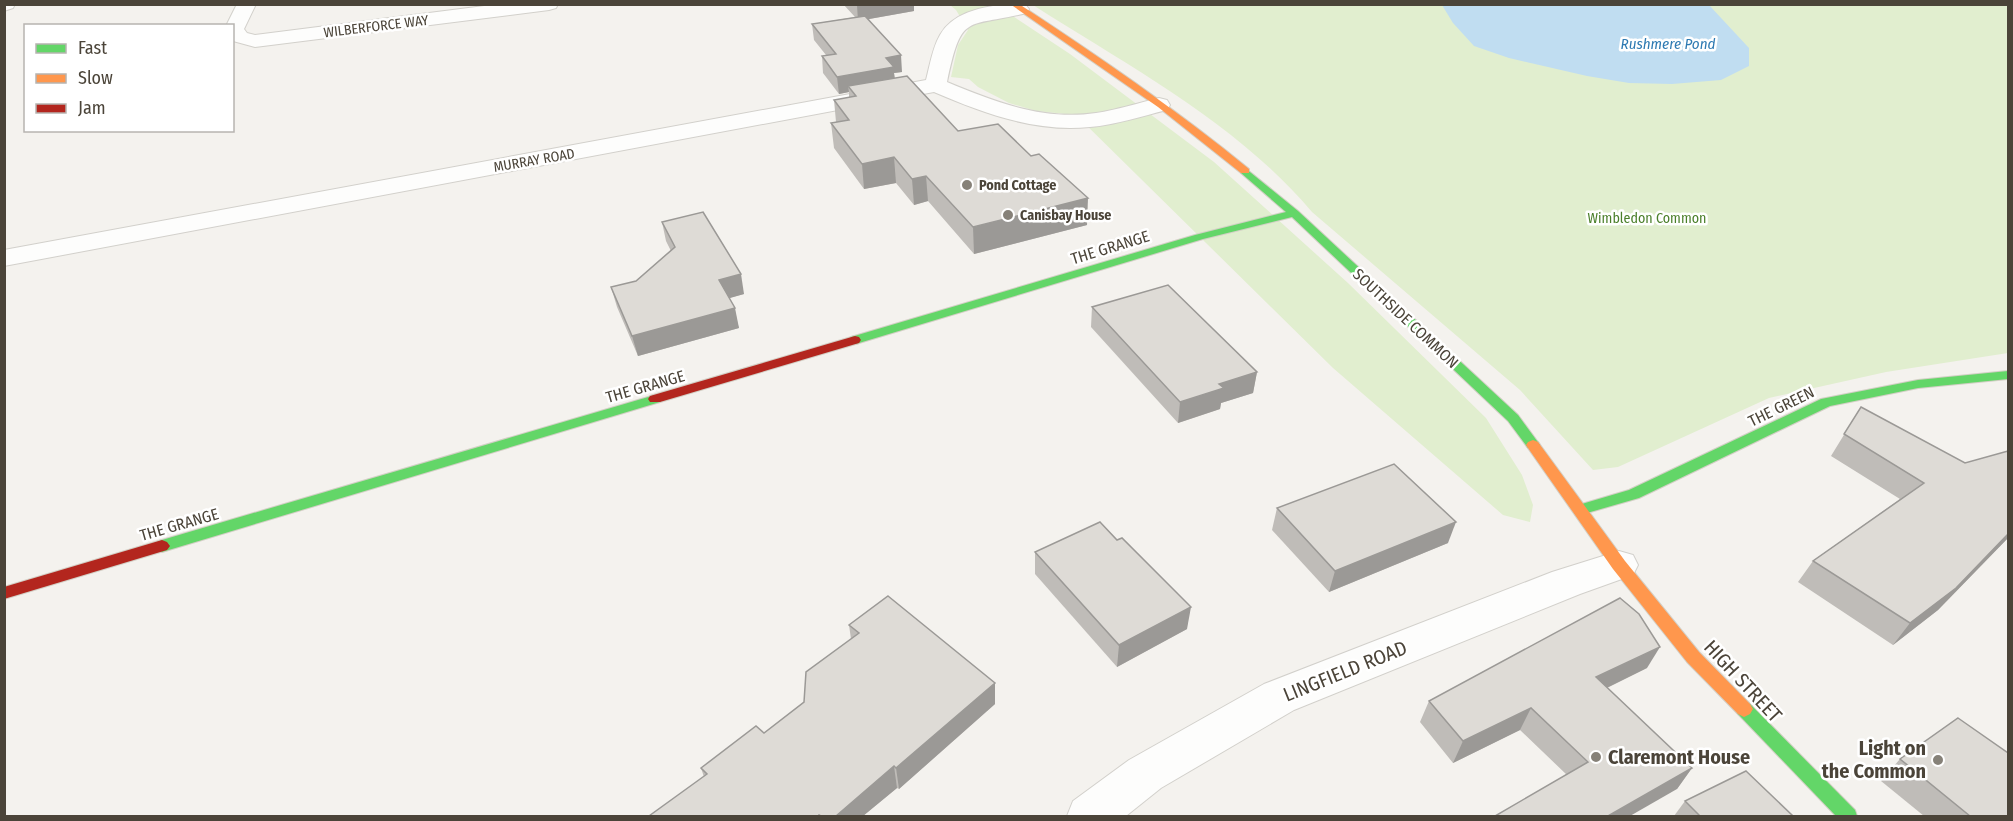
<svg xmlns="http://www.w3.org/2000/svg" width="2013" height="821" font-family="'Fira Sans Condensed',sans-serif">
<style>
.green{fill:#e1eecf}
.water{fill:#c0ddf1}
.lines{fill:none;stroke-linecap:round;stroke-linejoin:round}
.street-casing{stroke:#d2d0cb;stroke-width:2}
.fast-casing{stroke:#d3cfc5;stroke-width:2}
.slow-casing{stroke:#d3cfc5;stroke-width:2}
.jam-casing{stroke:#d3cfc5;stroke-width:2}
.street{fill:#fdfdfc;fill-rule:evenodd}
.fast{fill:#63d668;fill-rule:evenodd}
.slow{fill:#ff974d;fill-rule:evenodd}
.jam{fill:#b3261e;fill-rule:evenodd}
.wall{fill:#bfbcb8}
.shaded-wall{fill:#9b9996}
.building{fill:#dedbd6;stroke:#9b9996;stroke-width:1.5}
.poi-dot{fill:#868178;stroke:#fff;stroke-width:2}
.labels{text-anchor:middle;stroke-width:5;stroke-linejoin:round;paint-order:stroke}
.far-street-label{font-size:14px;fill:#4b4439;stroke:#fff}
.far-poi-label{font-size:14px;font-weight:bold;fill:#4b4439;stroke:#fff;text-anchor:start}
.far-park-label{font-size:14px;fill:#4a7f2a;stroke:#fff}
.far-water-label{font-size:15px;font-style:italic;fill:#2e7ab2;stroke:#fff}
.street-label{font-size:16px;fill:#4b4439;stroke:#fff}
.near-street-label{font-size:20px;fill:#4b4439;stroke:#fff}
.near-poi-label{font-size:20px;font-weight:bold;fill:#4b4439;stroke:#fff;text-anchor:end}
</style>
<rect width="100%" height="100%" fill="#f4f2ee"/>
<!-- green -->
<g class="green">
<path d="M950,5H996L1070,54L1214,162L1348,283L1486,418L1522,475L1533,505L1530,522L1503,515L1333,368L1076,115L1036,111L1009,103L978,87L969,79L951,77L958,45L968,30L956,10Z"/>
<path d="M1033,5H2008V353L1886,372L1769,398L1618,467L1593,470L1520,390L1312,212C1237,123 1130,67 1033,5Z"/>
</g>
<!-- water -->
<path class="water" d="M1442,5H1709L1749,48V66L1721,80L1672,84L1629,83L1587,76L1509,58L1474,46L1453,23Z"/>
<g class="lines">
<defs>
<g id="street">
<path d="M4,4H15L13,8L4,11Z"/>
<path d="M237,4H256L244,29L247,33L255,35L500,4H558L556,8L549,10L255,47L233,41L232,26H226Z"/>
<path d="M1025,4L1029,9L1027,13C965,28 962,12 947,82C995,102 1044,121 1096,113C1117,110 1138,103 1159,98L1167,100L1170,105L1167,110C1142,116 1116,125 1090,127C1036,133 983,113 934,92L4,266V250L926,80C930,65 932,49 940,35C955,8 996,4 1025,4Z"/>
<path d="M1619,551L1633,555L1638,565L1633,575L1580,594L1294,710L1161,788L1126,816H1067L1073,801L1129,760L1264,684L1552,572Z"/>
</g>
<g id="fast">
<path d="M1245,168L1298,211L1518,415L1540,445L1538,448H1528L1508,421L1292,217L1203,239L859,343L855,344L849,340L851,337L1195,235L1286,212L1241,173V169Z"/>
<path d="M2008,371V379L1918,388L1830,406L1639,498L1580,515L1575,514L1573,510L1575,506L1629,490L1821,399L1918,380Z"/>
<path d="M655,395L662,399L660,402L162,552L157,550L154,546L157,542L162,540Z"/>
<path d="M1744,701L1750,704L1855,810L1857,816H1836L1738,714L1735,709L1738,704Z"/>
</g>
<g id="slow">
<path d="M1010,4H1019C1098,56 1176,109 1249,169V173H1241L1158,107Z"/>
<path d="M1533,440L1538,442L1625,561L1699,652L1750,704L1753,709L1750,714L1744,717L1738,714L1687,662L1613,569L1528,448L1526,445L1528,442Z"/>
</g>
<g id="jam">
<path d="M855,336L859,337L861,340L859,343L660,402H650L648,399L650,396Z"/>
<path d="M162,540L167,542L170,546L167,550L4,599V587Z"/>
</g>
</defs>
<!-- street casing -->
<use href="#street" class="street-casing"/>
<!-- fast casing -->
<use href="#fast" class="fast-casing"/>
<!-- slow casing -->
<use href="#slow" class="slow-casing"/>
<!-- jam casing -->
<use href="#jam" class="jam-casing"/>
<!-- street -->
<use href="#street" class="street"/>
<!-- fast -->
<use href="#fast" class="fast"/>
<!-- slow -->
<use href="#slow" class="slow"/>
<!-- jam -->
<use href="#jam" class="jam"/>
</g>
<!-- wall -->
<g class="wall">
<path d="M843,4H914V11L869,19L902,72L894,73L895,78L958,131L1087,225L974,254L928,201L914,205L896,183L864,189L834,148L831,123L836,122L834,100L849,98V92L839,94L823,73L822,56L826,55L814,40L812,24L855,17Z"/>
<path d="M662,222L744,294L729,298L739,328L638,356L617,307L611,287L636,281L671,251L666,241Z"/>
<path d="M1092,307L1257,372L1253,393L1221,403L1220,409L1178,423L1091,327Z"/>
<path d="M1861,407L1965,463L2008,451V538L1938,610L1893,645L1798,582L1813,561L1900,499L1831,456Z"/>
<path d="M1277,508L1448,543L1329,592L1272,530Z"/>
<path d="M1117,540L1187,629L1117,667L1035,574V552Z"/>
<path d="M849,625L995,683V704L899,789L897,788L863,816H649L704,777L701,768L764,733L804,702L851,639Z"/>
<path d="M1647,668L1607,688L1692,768L1677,789L1567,775L1520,730L1453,763L1420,722L1429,701Z"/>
<path d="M1900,759L2008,816H1924L1881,781Z"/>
<path d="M1685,801L1793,816H1674Z"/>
</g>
<!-- shaded-wall -->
<g class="shaded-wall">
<path d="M861,4H914V11L858,21L857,5Z"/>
<path d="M901,55L902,72L894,73L895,83L848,86L849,92L839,94L837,77L886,58Z"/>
<path d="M894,157L896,183L864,189L862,164Z"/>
<path d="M926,176L928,201L914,205L912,179Z"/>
<path d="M1088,198L1087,225L974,254L973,227Z"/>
<path d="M741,274L744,294L723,300L719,280Z"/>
<path d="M735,308L739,328L638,356L632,336Z"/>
<path d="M1257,372L1253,393L1221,403L1220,409L1178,423L1180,402L1219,384Z"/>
<path d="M1456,522L1448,543L1329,592L1335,571Z"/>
<path d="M2008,534V538L1938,610L1893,645L1910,623Z"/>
<path d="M1191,607L1187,629L1117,667L1119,645Z"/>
<path d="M1660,647L1647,668L1584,699L1596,677Z"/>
<path d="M995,683V704L899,789L896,768Z"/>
<path d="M1531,708L1520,730L1453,763L1463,741Z"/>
<path d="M894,766L897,788L863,816H836Z"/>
<path d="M1692,768L1677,789L1630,816H1608Z"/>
</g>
<!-- building -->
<g class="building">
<path d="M865,16L901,55L886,58L894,67L837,77L822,56L836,54L812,24Z"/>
<path d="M907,76L958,131L998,124L1031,156L1039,154L1088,198L973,227L926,176L912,179L894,157L862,164L831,123L849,120L834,100L856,96L848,86Z"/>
<path d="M703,212L741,274L719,280L735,308L632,336L611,287L636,281L675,247L662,222Z"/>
<path d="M1168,285L1257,372L1219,384L1224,388L1180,402L1092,307Z"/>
<path d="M1861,407L1965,463L2008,451V534L1956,588L1910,623L1813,561L1924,483L1844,434Z"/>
<path d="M1394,464L1456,522L1335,571L1277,508Z"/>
<path d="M1100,522L1117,540L1122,538L1191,607L1119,645L1035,552Z"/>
<path d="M888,596L995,683L896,768L894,766L836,816H821L819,815L818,816H649L707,774L701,768L756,726L764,733L804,702L806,672L859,633L849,625Z"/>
<path d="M1620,598L1639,614L1660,647L1596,677L1692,768L1608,816H1495L1588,762L1531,708L1463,741L1429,701Z"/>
<path d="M1958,718L2008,753V816H1970L1900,759Z"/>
<path d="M1746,771L1793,816H1700L1685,801Z"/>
</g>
<!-- markers -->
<g class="poi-dot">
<circle cx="967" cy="185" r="6"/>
<circle cx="1008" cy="215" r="6"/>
<circle cx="1596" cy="757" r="6"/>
<circle cx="1938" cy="760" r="6"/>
</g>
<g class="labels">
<!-- far-street labels -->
<g class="far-street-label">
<text transform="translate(376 26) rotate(-7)" y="5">WILBERFORCE WAY</text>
<text transform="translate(534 160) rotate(-10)" y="5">MURRAY ROAD</text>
</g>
<!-- far-poi labels -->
<g class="far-poi-label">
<text x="979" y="190">Pond Cottage</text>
<text x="1020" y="220">Canisbay House</text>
</g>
<!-- far-park labels -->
<g class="far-park-label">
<text x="1647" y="223">Wimbledon Common</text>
</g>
<!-- far-water labels -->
<g class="far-water-label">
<text x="1668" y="49">Rushmere Pond</text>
</g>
<!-- street labels -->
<g class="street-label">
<text transform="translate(1110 247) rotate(-17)" y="6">THE GRANGE</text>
<text transform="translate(1406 318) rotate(43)" y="6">SOUTHSIDE COMMON</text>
<text transform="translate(645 386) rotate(-16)" y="6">THE GRANGE</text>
<text transform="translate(1781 406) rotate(-26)" y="6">THE GREEN</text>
<text transform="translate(179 524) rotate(-16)" y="6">THE GRANGE</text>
</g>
<!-- near-street labels -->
<g class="near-street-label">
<text transform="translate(1345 671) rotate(-22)" y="7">LINGFIELD ROAD</text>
<text transform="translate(1743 681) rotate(47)" y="7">HIGH STREET</text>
</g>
<!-- near-poi labels -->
<g class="near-poi-label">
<text x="1926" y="755">Light on<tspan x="1926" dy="23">the Common</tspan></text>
<text x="1608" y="764" text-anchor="start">Claremont House</text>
</g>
</g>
<!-- border -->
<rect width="2013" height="821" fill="none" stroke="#4b4439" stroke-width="12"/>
<!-- legend -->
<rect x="24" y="24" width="210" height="108" fill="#ffffff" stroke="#b7b4b0" stroke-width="1.5"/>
<rect x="36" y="44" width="30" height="9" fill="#63d668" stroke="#b7b4b0" stroke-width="1.5"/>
<text x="78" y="54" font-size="18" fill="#4b4439">Fast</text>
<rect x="36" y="74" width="30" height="9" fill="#ff974d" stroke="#b7b4b0" stroke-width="1.5"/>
<text x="78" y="84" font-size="18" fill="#4b4439">Slow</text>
<rect x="36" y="104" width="30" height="9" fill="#b3261e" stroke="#b7b4b0" stroke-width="1.5"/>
<text x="78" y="114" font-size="18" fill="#4b4439">Jam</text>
</svg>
